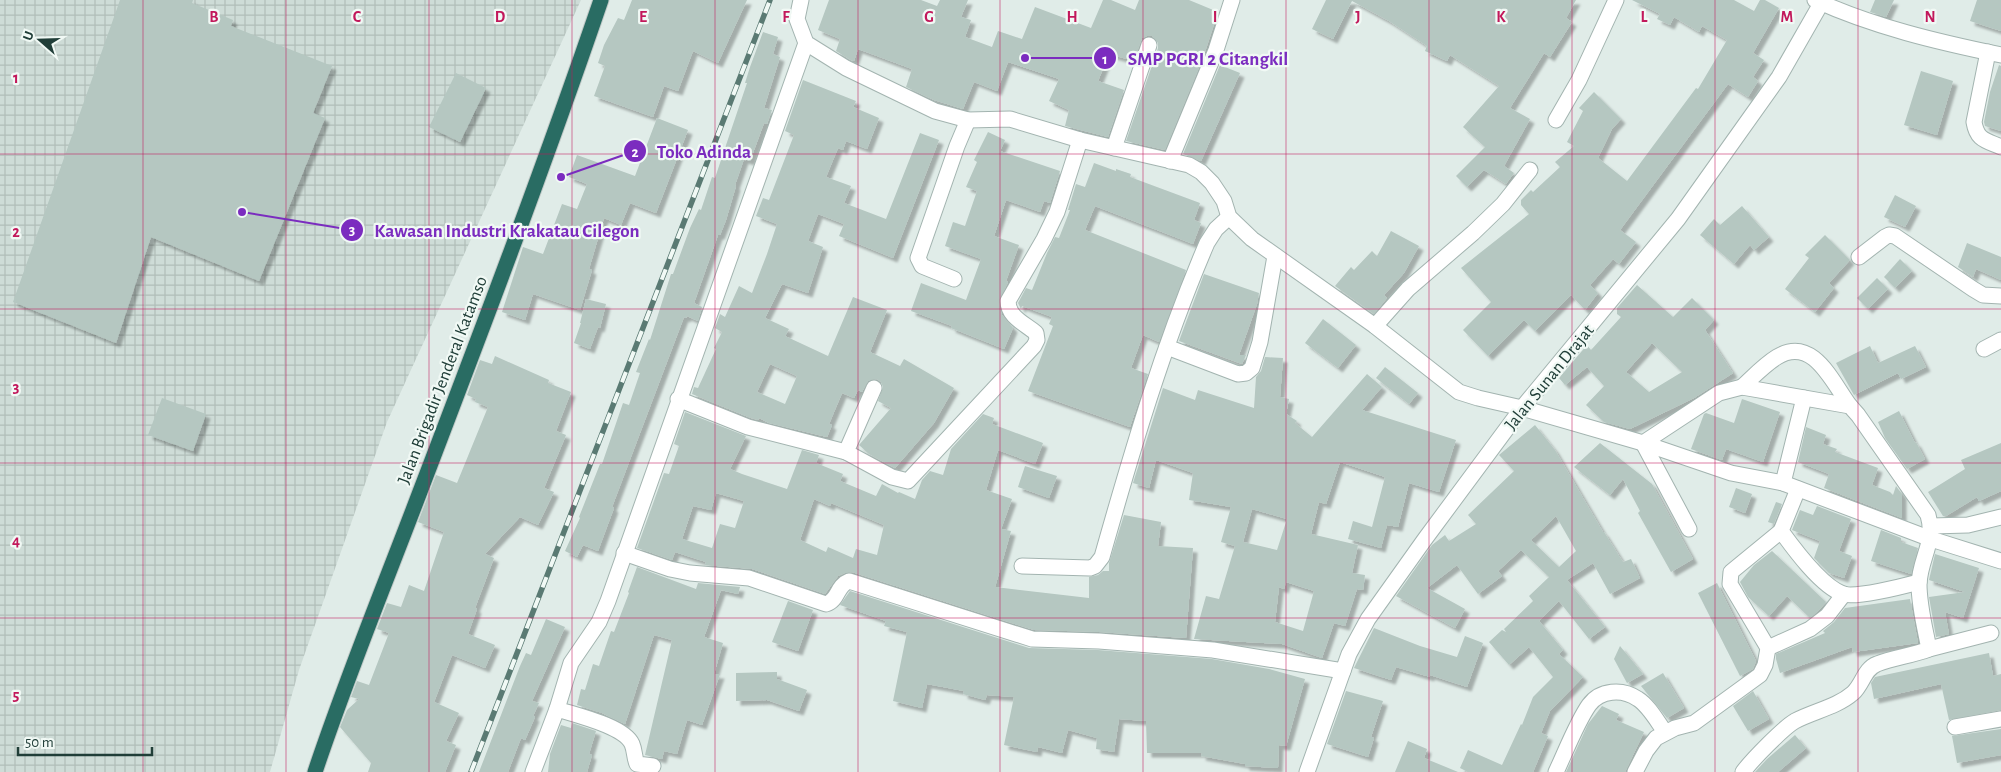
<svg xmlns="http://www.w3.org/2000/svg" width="2001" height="772" font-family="'Alegreya Sans',sans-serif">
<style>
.industrial{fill:url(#industrial-grid)}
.building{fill:#b5c7c1;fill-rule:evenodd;filter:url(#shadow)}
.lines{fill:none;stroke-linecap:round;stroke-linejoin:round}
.minor-casing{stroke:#a3b4b0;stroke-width:17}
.highway-casing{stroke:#c1c9c7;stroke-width:17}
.minor{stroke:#fff;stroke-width:15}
.highway{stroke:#296c63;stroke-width:15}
.rail-casing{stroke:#5a7a73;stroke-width:5.5}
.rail{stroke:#f1f9f5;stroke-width:4;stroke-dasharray:11;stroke-linecap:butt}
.grid{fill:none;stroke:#c2185b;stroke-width:1;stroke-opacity:0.55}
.labels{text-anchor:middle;stroke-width:4.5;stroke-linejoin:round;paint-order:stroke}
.street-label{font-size:18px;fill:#203e38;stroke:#f1f9f5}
.grid-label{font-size:16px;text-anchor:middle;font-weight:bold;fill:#c2185b;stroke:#f1f9f5;stroke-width:4.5;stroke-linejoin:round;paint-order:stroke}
.leader{fill:none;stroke:#7b2cbf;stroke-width:2}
.callout-dot{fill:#7b2cbf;stroke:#f1f9f5;stroke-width:2}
.mark-label{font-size:15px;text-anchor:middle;font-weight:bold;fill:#fff}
.callout-label{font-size:19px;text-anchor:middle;font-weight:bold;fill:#7b2cbf;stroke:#f1f9f5;stroke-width:4.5;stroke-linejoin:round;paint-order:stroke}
</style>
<defs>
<pattern id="industrial-grid" width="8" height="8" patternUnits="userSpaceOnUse" patternTransform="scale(1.25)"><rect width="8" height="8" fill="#cedcd7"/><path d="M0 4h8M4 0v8" fill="none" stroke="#b1beb9"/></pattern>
<filter id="shadow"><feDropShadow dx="4.5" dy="4.5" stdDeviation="1" flood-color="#0004"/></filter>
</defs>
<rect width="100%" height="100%" fill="#e0ece8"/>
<!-- industrial -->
<path class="industrial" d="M0,0H581L387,422L299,670L270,772H0Z"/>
<!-- building -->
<g class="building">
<path d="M120,0H193L192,3L233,20L231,26L332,66L313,113L325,118L259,281L151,237L116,343L13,302Z"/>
<path d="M632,0H747L718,63L693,51L678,91L664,86L653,117L594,96L605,66L598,63L604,45L618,18L624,20Z"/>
<path d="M829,0H921L937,6L940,0H968L961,17L971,20L965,37L992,47L998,31L1022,39L1035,7L1091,28L1103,0H1111L1135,10L1139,0H1189L1218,12L1203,58L1165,150L1126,141L1158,48V43L1152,36H1147L1142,38L1134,61L1109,54L1098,81L1124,90L1108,137L1065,126L1069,110L1049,101L1059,79L1008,62L997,91L974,82L963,109L934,100L906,87L912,69L858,49L854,61L851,60L836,51L840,39L818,30Z"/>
<path d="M1326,0H1576L1566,18L1572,22L1550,57L1544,53L1510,108L1530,119L1504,166L1514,173L1506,184L1484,170L1467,187L1456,176L1485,147L1463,127L1499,86L1450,55L1447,61L1425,51L1427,46L1389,21L1352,1L1333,39L1312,29Z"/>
<path d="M1632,0H1734L1754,11L1760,0H1765L1779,8L1753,53L1764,60L1753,77L1758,81L1748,97L1728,84L1620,230L1636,242L1619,264L1613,259L1590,285L1598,293L1585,310L1571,295L1535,331L1524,320L1488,356L1463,330L1491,302L1461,268L1529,214L1521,205V200L1531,190L1533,192L1560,167L1555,162L1574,146L1567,142L1583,111L1579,108L1594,92L1621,119L1612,129L1598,158L1627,181L1696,88L1698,89L1727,40L1702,26L1699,32L1674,17L1670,25L1657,19L1660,14Z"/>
<path d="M1875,0H1894L1886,17L1870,12Z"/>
<path d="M1977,0H2001V31L1970,21Z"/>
<path d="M763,32L778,37L773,54L780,57L764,108L772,110L767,124L764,123L750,161L744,159L735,185L736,186L726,220L720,235H718L694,303L702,307L698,321L687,316L686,318L684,317L612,507L614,508L598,551L583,545L577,557L565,551L580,518L579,517L600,464H602L623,403L629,405L640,373L636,372L649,339L650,340L671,274H673L690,228L699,209L701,210L712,177L715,178L724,151L747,83H745L750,67Z"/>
<path d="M1220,65L1240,73L1201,161L1183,154Z"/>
<path d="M1999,65L2001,66V131L1985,126L1984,122L1990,92Z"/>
<path d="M1921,71L1953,81L1937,135L1904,125Z"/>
<path d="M456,73L486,88L460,142L429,127Z"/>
<path d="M803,80L856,101L853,107L879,118L867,149L846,141L843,150L838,148L826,177L851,186L844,203L886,219L920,133L939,140L893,258L839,236L844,224L818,214L808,241L823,247L808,293L782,284L765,318L789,329L785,336L828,356L853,297L887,310L870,352L900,366L904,359L954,388L934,423L895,468L869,454L859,445L891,408L878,401L883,387L881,382L877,379L868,381L862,392L858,390L854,398L842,393L829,424L832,425L827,437L769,423L759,418L758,420L751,418L692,394L694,387L698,388L716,349L714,348L722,332L715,328L720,314L725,317L739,286L752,293L767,254L777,224L756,216L763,198L769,200L794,135L785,131ZM770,364L797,376L785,404L757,392Z"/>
<path d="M657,118L688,130L656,213L630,203L621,225L604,218L589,269L592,270L580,310L533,294L525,320L502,312L523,247L543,254L562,204L577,209L587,184L569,177L577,155L635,176Z"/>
<path d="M988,132L1005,140L1000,151L1060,171L1050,203L1044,201L1040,212L1006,200L994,236L1019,245L1006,281L1008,282L999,302L1002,315L1013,328L1004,349L951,328L952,326L911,311L921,283L966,300L981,259L945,246L953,222L965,226L977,191L966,187L977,162L974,160Z"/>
<path d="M1094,163L1116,171V169L1131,174L1130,177L1200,203L1194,220L1201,223L1193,244L1095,206L1085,230L1186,270L1159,342L1143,335L1131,368L1148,374L1130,427L1028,391L1053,326L1049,324L1052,317L1022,306L1021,309L1018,303L1026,288L1032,290L1047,253L1055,237L1059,238L1070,210H1068L1076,184L1085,187Z"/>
<path d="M1895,195L1916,206L1905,227L1884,217Z"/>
<path d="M1742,206L1769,237L1754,250L1750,245L1734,264L1700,235L1714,219L1720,225Z"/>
<path d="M1391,231L1419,246L1404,273L1384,295L1387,298L1374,314L1335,286L1351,267L1354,270L1372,251L1377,256Z"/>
<path d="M1825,235L1850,260L1829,283L1834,288L1815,312L1785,289L1809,258L1805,255Z"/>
<path d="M1967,243L2001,257V280L1976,269L1973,277L1958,267Z"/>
<path d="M1900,259L1912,271L1895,288L1884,277Z"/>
<path d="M1204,274L1259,293L1257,304L1239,355H1246L1242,364L1179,341Z"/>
<path d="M1877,278L1888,289L1868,309L1857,298Z"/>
<path d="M1637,285L1673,317L1692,298L1714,320L1705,330L1733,373L1694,398L1630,429L1604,422L1586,405L1604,386L1587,367L1565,385L1559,378L1587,345L1591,350L1621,317L1617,314V308ZM1652,343L1682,372L1649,392L1626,372Z"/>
<path d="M586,299L606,304L600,328L598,327L590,349L574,343L581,323H580Z"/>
<path d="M1323,319L1356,345L1338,368L1305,343Z"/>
<path d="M1870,346L1878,363L1915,346L1926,367L1901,379L1898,373L1854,395L1836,363Z"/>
<path d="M495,356L549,380L548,383L571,392L556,431L566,435L544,488L554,492L538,525L520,517L485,554L494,558L475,608L477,609L468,634L495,645L485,668L452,655L434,702L459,713L446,741L456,745L445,772H368L371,763L340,727L347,710L359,699L351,697L357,681L369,685L389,633L377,629L387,603L401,607L409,585L424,591L444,532L418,522L436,475L457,483L488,407L475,402L476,399L467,395L480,360L492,364Z"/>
<path d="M1265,357L1283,358L1280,397L1289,399L1286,414L1297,421L1295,423L1312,437L1367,374L1382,387L1362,410L1456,440L1439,492L1409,483L1398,527L1387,525L1381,548L1348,539L1353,521L1372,527L1385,477L1340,462L1326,504L1319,502L1311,534L1358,545L1352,573L1365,575L1363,590L1357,589L1345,626L1334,623L1322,658L1282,644L1194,639L1206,596L1219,599L1235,546L1221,542L1231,507L1189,500L1193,473L1156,460L1149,488L1133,483L1163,388L1195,400L1198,390L1254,408L1256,377L1261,371ZM1252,509L1287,519L1277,550L1243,542ZM1286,582L1314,591L1303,631L1275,622L1279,587L1284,589Z"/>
<path d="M1385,367L1418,393L1409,404L1376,378Z"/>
<path d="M162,398L206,414L193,451L148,435Z"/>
<path d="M1742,399L1780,412L1763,462L1726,449L1722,460L1691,449L1704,414L1706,413L1734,423Z"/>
<path d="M1899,411L1915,443L1916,442L1925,459L1907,469L1885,438L1878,422Z"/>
<path d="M685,412L746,436L730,469L742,474L787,489L802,450L819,455L816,463L843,474L840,481L876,496L882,484L898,493L899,492L915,499L922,480L930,471L943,475L951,449L983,414L994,418L992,424L1043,443L1035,464L998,450L986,490L1012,499L1001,529L1011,531L995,587L1089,598V577L1098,575L1103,571H1109V563L1124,515L1161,522L1158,546L1193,548L1186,638L1099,632L1034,630L852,572L845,573L838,576L825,594L752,569L705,565L706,562L675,552L672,560L637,548L664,473L669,474L679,446L674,444ZM716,493L744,501L735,528L720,524L712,548L682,539L693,506L711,510ZM814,499L830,506L831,503L884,525L877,555L856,549L853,558L828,547L826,552L800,540Z"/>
<path d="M1535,425L1555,450L1603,532H1604L1623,562L1631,559L1640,578L1610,594L1593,563L1567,580L1605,627L1589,639L1559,601L1539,621L1563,650L1559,654L1583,677L1550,711L1541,733L1548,736L1533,772H1468L1460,768L1468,750L1502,765L1521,724L1522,725L1533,697L1553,677L1529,647L1509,665L1489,642L1502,630L1506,632L1504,629L1533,601L1529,596L1549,577L1521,550L1498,571L1502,576L1478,594L1457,565L1427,588L1465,609L1455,628L1396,596L1432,545L1445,535L1449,541L1476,524L1468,515L1514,471L1499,455ZM1556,516L1576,551L1559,567L1531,540Z"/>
<path d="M1806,427L1826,435L1823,444L1837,449L1835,452L1878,468L1872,485L1890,492L1893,495L1896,486L1902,494V518L1824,488L1829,474L1798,462Z"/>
<path d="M1600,443L1652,484L1693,559L1671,572L1638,513L1640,511L1623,479L1610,495L1574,467Z"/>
<path d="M2001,443V491L1979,501L1977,497L1946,516H1943L1928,492L1965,469L1961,460Z"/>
<path d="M1025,466L1057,476L1049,498L1018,487Z"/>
<path d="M1736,488L1752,494L1745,513L1729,507Z"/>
<path d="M1776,502L1782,504L1774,524L1768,522Z"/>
<path d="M1817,506L1851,519L1839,551L1852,556L1844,578L1829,573L1814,558L1820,541L1792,530L1800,510L1813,515Z"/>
<path d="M1881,530L1901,538V542L1918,548L1911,574L1871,561Z"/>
<path d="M1772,551L1826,602L1820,609L1810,618L1787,596L1769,616L1748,597L1740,582L1754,565Z"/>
<path d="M1935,554L1979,568L1963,618L1945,612L1949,634L1936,637L1929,597L1965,592L1929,580Z"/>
<path d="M637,567L696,589L698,583L740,587L738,594L721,590L704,637L723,643L714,674H720L702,725L687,720L677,754L664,751L662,759L645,755L672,640L654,635L625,724L602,713L577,705L581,689L585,690L593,664L599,666L611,631L614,632L629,593L628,592Z"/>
<path d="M1717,583L1756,661L1753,669L1740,676L1698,593Z"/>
<path d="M850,591L1029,648L1098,650L1212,659L1269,669L1305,679L1286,746L1279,745L1278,768L1245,766V764L1201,756L1202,753H1147L1146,721L1119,719L1114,752L1096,749L1097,738L1068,730L1062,753L1038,747L1037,752L1004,745L1014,697L987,695L985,700L963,694L964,691L927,684L922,708L893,701L907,632L884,626L886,621L840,605Z"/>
<path d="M1910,599L1918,643L1853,652L1852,647L1780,673L1776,659V654L1825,633L1823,631L1834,622L1845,608Z"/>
<path d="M788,601L813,610L798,651L772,642Z"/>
<path d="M546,619L565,627L532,701L539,703L533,716L535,717L525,740L521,738L508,772H479L520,666L526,653L531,655Z"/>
<path d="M1374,628L1420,646L1457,657L1465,636L1483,643L1467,687L1430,675V677L1396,667L1391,680L1354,668Z"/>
<path d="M1620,646L1643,674L1627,683L1614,659Z"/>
<path d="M1989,653L1993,676L2001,674V710L1949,720L1941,684L1874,699L1871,683L1875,677Z"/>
<path d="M777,672V679L807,690L799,711L767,700L736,701V673Z"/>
<path d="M1663,673L1684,708L1667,718L1641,686Z"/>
<path d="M1346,691L1383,701L1371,737L1374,738L1368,757L1327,744Z"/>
<path d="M1753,691L1769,719L1748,731L1733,706Z"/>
<path d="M1602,706L1619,714L1616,720L1644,732L1625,772H1566L1588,724Z"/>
<path d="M572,723L596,731L589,754L592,755L587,772H548L550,754L561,725L571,728Z"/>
<path d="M2001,729V755L1957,763L1952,736Z"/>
<path d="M1795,735L1806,748L1778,772H1755L1767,759Z"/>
<path d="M1408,741L1427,749L1424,758L1458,772H1395Z"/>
</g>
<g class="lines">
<defs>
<g id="minor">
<path d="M801,0L797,19L806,43L846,68L935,111L968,120L1010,119L1080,140L1189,165L1201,172L1212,183L1224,201L1229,217L1252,239L1375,326L1459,392L1478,398L1522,408L1643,443L1731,473L1783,483L1931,539L2001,561"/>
<path d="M1815,0C1874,27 1938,42 2001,55"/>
<path d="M1988,52L1974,122C1977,140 1985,140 2001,147"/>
<path d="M1556,120L1579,80L1616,0"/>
<path d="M1114,148L1149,45"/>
<path d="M1170,161L1216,50L1232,0"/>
<path d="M1859,257L1885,237L1889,235L1895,236L1973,289L1983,295L2001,296"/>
<path d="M954,279L922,266L918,258L957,146L968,120"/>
<path d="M1375,326L1408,289L1473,233L1503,204L1530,170"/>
<path d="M1167,347L1238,374L1246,373L1252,368L1260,342L1275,256"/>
<path d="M1984,349L2001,340"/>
<path d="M1742,387C1753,377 1764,365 1777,357C1813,335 1832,382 1850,406"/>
<path d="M874,388L846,452L892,477L908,481L1034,346L1037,340L1036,333C1024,323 1008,317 1008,301L1044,239L1057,212L1080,140"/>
<path d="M678,399L748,427L846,452"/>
<path d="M1783,483L1804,398"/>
<path d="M1798,489L1781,531C1794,549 1821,586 1843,594C1856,598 1904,586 1919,582"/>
<path d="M1931,526L1968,525L2001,517"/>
<path d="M1689,529L1643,443L1719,393L1742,387L1850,406L1858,415L1928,515C1936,542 1920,558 1919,584C1919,606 1925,628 1929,649C1912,656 1894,657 1877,664C1864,669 1863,684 1853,693C1837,707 1814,711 1795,721C1783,728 1751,761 1743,772"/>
<path d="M624,553L670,569L690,573L749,578L826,604C839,600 836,586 849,581L1032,639L1099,641L1213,650L1343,671"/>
<path d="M1022,566L1090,568L1095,566L1102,557C1132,451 1163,345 1207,243L1216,229L1229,217"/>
<path d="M1768,648L1810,629L1827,616L1844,594"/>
<path d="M1929,649L1991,633"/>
<path d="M557,709C575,715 624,726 632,744C635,751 634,757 637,764L653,766"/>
<path d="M1955,727L2001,719"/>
<path d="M533,772L557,709L571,663L599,622L608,601L806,43"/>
<path d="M1307,772L1349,654L1368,619L1425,539L1522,408L1678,219L1779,77L1823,0"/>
<path d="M1556,772C1565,753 1577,722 1589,705C1600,690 1622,688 1638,699C1649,706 1657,721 1665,732"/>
<path d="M1635,772L1646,751L1656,738L1675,728L1694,723L1760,675L1765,665L1768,648L1730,584L1731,572L1781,531"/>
</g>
<path id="highway" d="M315,772C346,679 383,589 418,497C481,332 544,167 601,0"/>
</defs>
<!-- minor casing -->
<use href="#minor" class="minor-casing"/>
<!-- highway casing -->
<use href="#highway" class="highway-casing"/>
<!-- minor -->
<use href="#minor" class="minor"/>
<!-- highway -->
<use href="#highway" class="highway"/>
<defs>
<path id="rail" d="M471,772L770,0"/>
</defs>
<!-- rail casing -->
<use href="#rail" class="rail-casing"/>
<!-- rail -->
<use href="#rail" class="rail"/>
</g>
<!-- grid -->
<path class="grid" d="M143,0V772M286,0V772M429,0V772M572,0V772M715,0V772M858,0V772M1000,0V772M1143,0V772M1286,0V772M1429,0V772M1572,0V772M1715,0V772M1858,0V772M0,154H2001M0,309H2001M0,463H2001M0,618H2001"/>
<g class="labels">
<!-- street labels -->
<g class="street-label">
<text transform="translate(1549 377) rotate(-51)" y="6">Jalan Sunan Drajat</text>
<text transform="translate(442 380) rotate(-69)" y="6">Jalan Brigadir Jenderal Katamso</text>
</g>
</g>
<g class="grid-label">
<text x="214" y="22">B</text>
<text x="357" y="22">C</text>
<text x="500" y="22">D</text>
<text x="643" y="22">E</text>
<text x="786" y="22">F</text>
<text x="929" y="22">G</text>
<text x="1072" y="22">H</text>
<text x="1215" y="22">I</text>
<text x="1358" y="22">J</text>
<text x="1501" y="22">K</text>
<text x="1644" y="22">L</text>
<text x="1787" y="22">M</text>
<text x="1930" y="22">N</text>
<text x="16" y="83">1</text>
<text x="16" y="237">2</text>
<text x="16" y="392">3</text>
<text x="16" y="546">4</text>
<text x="16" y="700">5</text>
</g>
<!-- callouts -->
<path class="leader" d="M1025 58L1105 58M561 177L635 151M242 212L352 230"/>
<g class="callout-dot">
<circle cx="1025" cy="58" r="5"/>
<circle cx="561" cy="177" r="5"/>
<circle cx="242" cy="212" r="5"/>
<circle cx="1105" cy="58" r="12"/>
<circle cx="635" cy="151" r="12"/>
<circle cx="352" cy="230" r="12"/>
</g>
<g class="mark-label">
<text x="1105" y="64">1</text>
<text x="635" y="157">2</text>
<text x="352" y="235">3</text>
</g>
<g class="callout-label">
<text x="1208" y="65">SMP PGRI 2 Citangkil</text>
<text x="704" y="158">Toko Adinda</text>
<text x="507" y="237">Kawasan Industri Krakatau Cilegon</text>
</g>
<!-- north arrow -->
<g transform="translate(40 40) rotate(290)" stroke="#f1f9f5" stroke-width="4" paint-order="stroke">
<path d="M0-4L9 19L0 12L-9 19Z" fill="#203e38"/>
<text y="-8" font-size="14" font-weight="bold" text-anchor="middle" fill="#203e38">U</text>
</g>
<!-- scale -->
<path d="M18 747v8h134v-8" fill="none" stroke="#203e38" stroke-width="2.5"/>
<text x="25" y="747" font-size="15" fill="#203e38" stroke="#f1f9f5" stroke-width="4" paint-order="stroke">50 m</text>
</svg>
